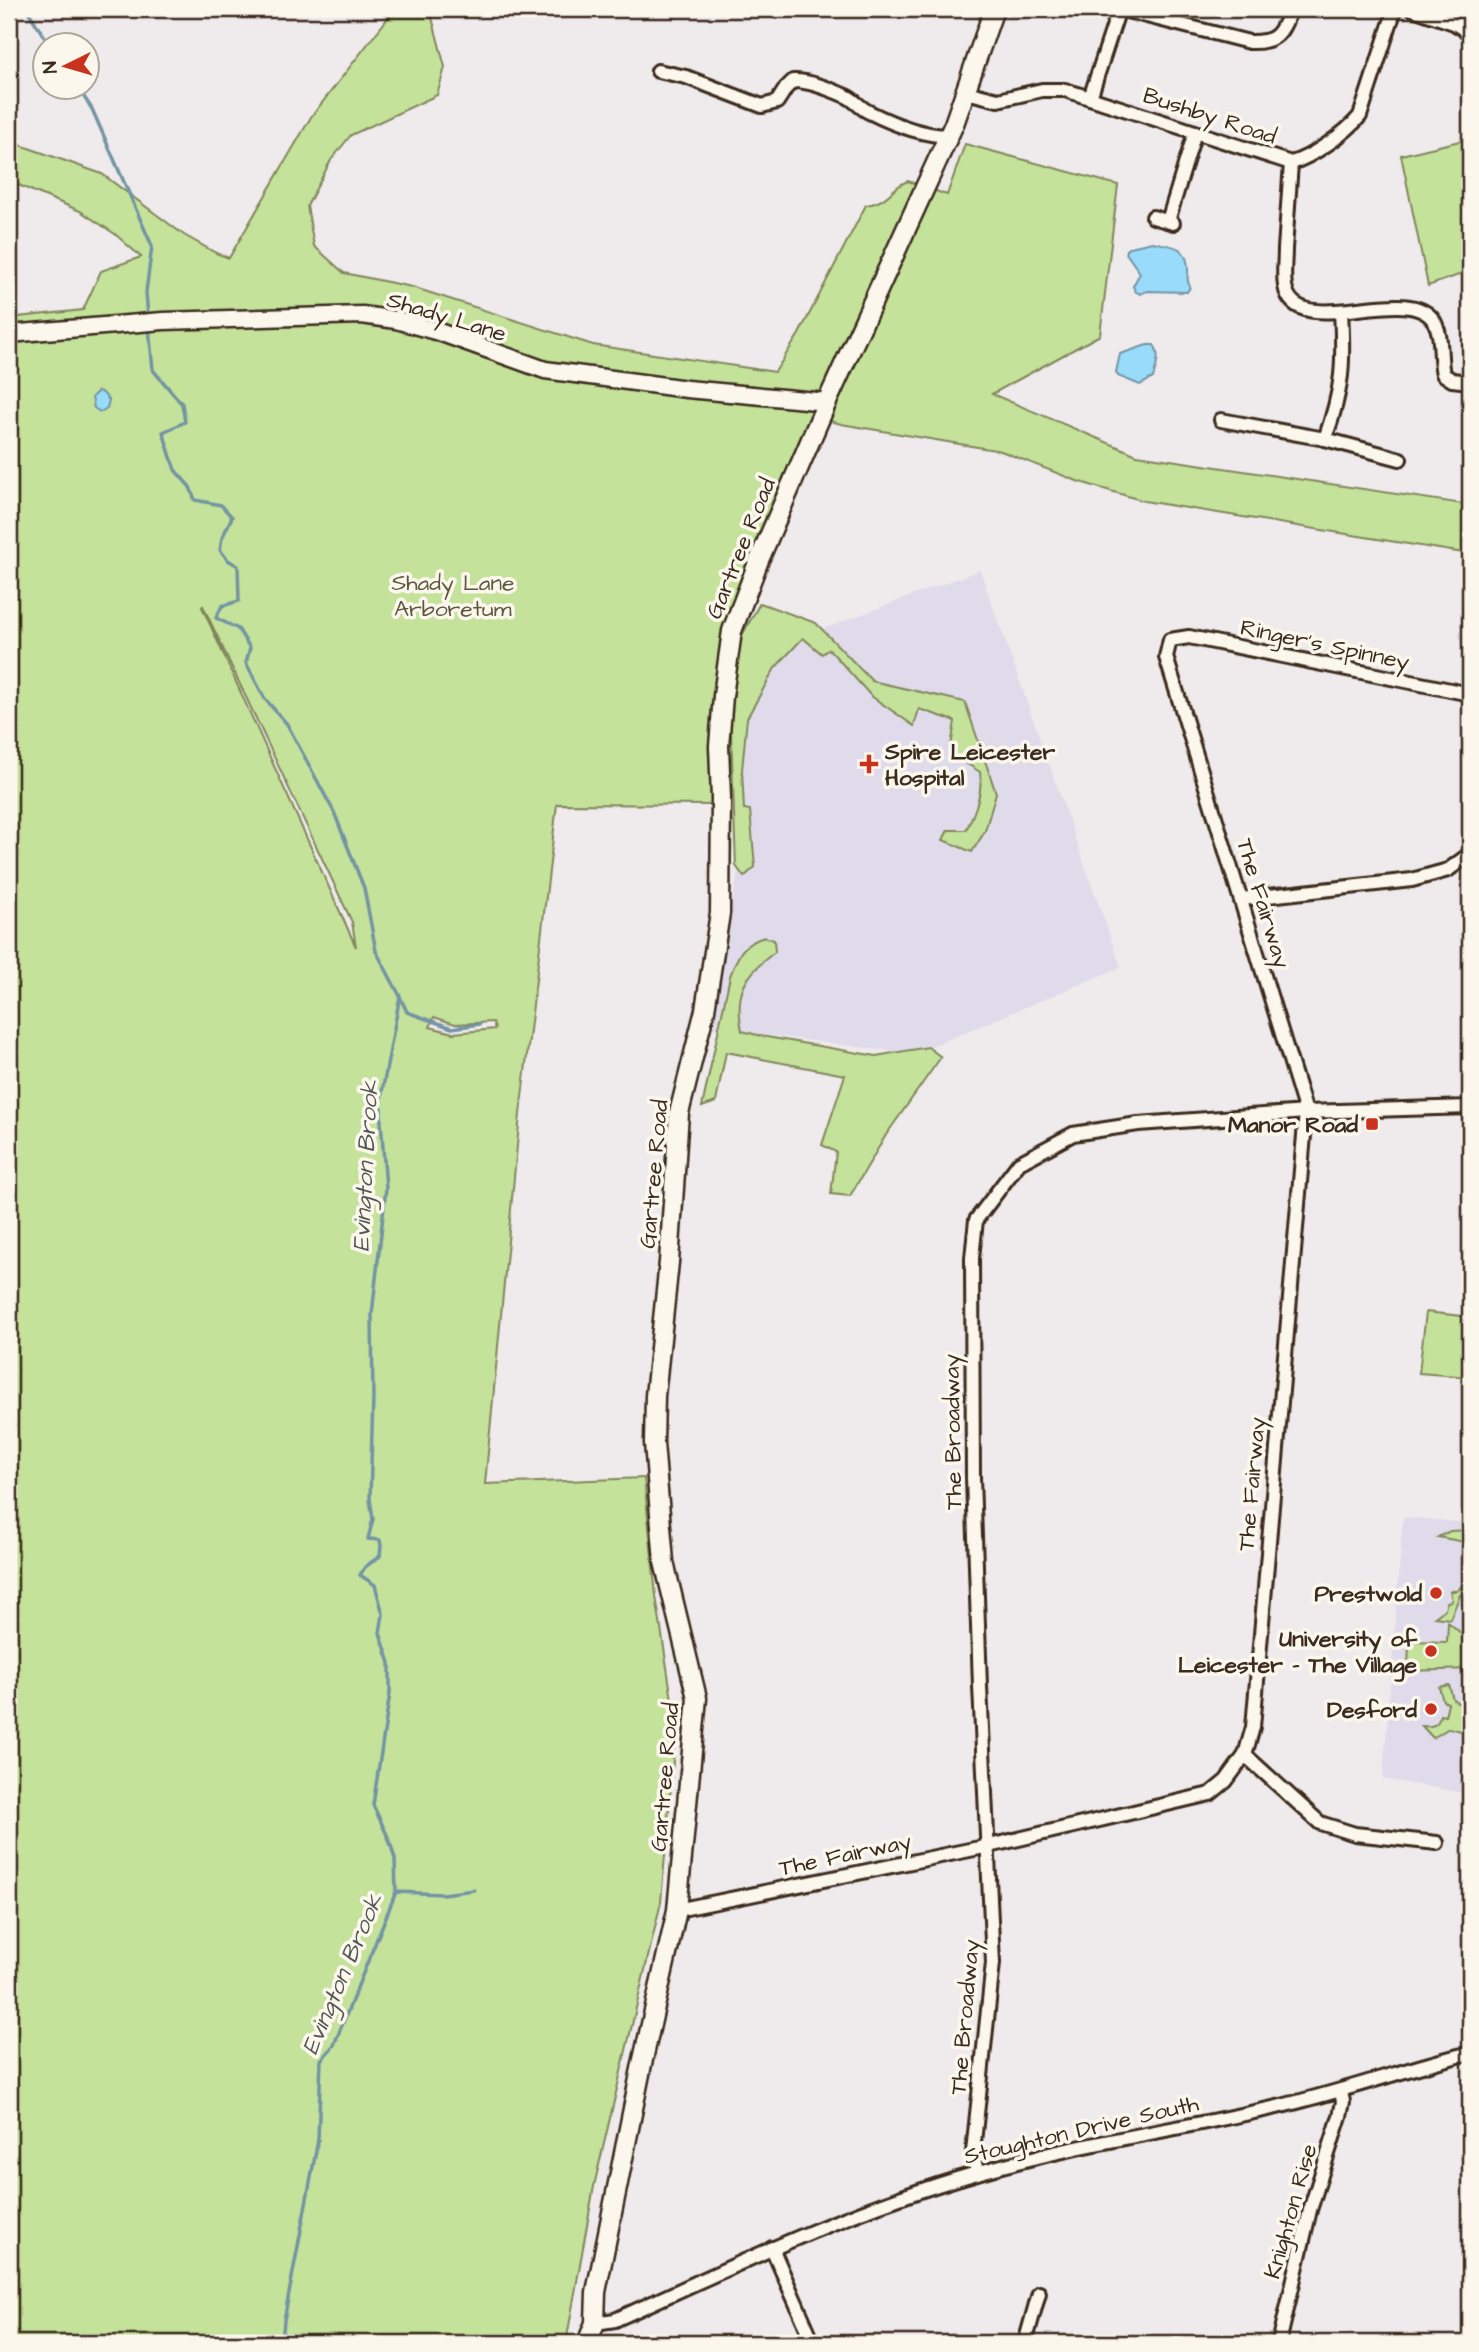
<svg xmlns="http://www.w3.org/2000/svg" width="1479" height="2352" font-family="'Architects Daughter',sans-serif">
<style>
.built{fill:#e0dbea}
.green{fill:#c4e29a;stroke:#80865c;stroke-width:2;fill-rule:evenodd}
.water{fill:#98dbfb;stroke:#7394a3;stroke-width:2}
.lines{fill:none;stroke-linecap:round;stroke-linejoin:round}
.stream{stroke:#7394a3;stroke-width:3.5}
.minor-casing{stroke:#3b2a1e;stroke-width:18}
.tertiary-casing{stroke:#3b2a1e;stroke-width:21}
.secondary-casing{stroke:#3b2a1e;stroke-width:23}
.minor{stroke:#fbf7ec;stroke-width:12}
.tertiary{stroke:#fbf7ec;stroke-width:16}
.secondary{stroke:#fbf7ec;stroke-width:18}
.poi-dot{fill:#c8321e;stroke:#fbf7ec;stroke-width:2.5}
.labels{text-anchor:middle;stroke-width:7;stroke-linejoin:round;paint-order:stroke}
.street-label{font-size:23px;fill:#3b2a1e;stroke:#fbf7ec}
.park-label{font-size:23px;fill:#5d583d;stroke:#fbf7ec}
.poi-label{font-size:23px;font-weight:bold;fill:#3b2a1e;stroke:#fbf7ec;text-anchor:end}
.water-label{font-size:24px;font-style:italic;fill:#525655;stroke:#fbf7ec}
</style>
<rect width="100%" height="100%" fill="#efeaeb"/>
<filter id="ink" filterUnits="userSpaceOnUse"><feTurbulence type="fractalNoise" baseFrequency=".0143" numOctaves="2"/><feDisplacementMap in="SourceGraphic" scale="14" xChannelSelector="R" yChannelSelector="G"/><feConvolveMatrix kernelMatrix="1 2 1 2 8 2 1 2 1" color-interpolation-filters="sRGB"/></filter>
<g filter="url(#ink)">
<!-- built -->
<g class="built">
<path d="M980,570L1121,967L913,1054L711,1028L741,855L736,778L749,653L831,626Z"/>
<path d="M1403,1517L1470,1523V1794L1383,1779Z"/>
</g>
<!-- green -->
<g class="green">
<path d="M395,9H427L431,14L445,67L437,95L351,135L331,160L307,206L314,246L344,273L412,287L593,345L775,372L799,334L866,205C890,202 892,186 908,181L947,195L965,144L1118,185L1100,335L992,394L1137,455L1470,505V554L1144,501L1077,481L1001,451L841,424L816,417L723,634L713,698L715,805L557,804L520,1114L485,1484L644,1478L656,1596L676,1726L661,1902L594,2186L566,2343H9V318L83,310L101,271L141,257L115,234L80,211L9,181V141L102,174L184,235L216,253L229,258L311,117ZM203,606L352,922L356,947L202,607ZM434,1017L455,1024L493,1022L495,1029L453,1033L430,1027Z"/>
<path d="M1468,139L1470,152V271L1428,286L1401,155Z"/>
<path d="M760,603L816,623L872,681L965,702L996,793L985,831L972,852L943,840L948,830H966C975,812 983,792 980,772L950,753L955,721L919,709L914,726L871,696L829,649L822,654L803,638L775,668L747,718L742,770L744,809L750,810L755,867L744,877L736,866L730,704L741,637Z"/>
<path d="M765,937L774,940L775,952C745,974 734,993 742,1031L761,1036L876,1056L928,1047L941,1057L886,1135L850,1196L831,1194L836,1152L822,1145L845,1075L726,1052L716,1102L702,1107L730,976C738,955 742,943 765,937Z"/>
<path d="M1426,1312L1470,1317V1377L1419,1373Z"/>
<path d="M1470,1530V1543L1438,1537L1450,1531Z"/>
<path d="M1470,1577V1594L1460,1595L1450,1619L1435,1617L1445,1609L1447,1602L1452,1601L1450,1591H1457Z"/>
<path d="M1448,1622L1462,1634L1470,1635V1669L1408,1671L1409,1641L1447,1642Z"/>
<path d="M1449,1685L1453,1699L1462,1706L1468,1705L1470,1710V1742L1463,1737L1464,1732L1449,1728L1433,1738L1422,1726C1431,1727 1439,1726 1440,1715L1445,1716L1448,1703L1443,1701L1439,1687Z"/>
</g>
<!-- water -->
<g class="water">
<path d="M1152,242C1172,246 1188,245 1188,270C1188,278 1186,280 1190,287L1187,292L1147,291L1140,294L1135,291L1133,286L1140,273L1126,253V250L1130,247Z"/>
<path d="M1147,345H1154C1161,354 1156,368 1153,378L1140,385L1118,376L1116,372L1120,354Z"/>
<path d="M98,391L103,393L109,400L107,408L100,412L94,408L92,397Z"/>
</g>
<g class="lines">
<!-- stream -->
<g class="stream">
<path d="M24,9L28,11L50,46"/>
<path d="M78,88L92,109L152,246L146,292L148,317"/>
<path d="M149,328L153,370L182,404L185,422L163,432L175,470L190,487L195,500L221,505L232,517L222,538L220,550L228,560L238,566L239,601L222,606L216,618L238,629L250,648L246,663L265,699L287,724L334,812L364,888L376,951L400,996L381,1098V1121L386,1188L372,1315L373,1398L370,1499L373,1519L368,1539L380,1540L381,1546L380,1556L365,1567L360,1575L375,1585L383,1614L380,1633L390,1663V1693L373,1805L389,1839L395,1859L396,1892L334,2045L321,2060L318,2140L284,2320L282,2343"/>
<path d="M400,997L407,1012L452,1028L480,1024"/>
<path d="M396,1892L443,1894L474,1890"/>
</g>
<defs>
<g id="minor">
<path d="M1119,9L1249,42C1276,43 1281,34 1290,11"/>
<path d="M1413,9L1454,23L1470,33"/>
<path d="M658,71L686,77L762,106L777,102L786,88L793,81C809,80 832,90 846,96C855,100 860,108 869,112C893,124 921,135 948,136"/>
<path d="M966,92L998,100L1042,90H1065L1291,163C1312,157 1346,133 1360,116L1395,9"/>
<path d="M1090,98L1119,9"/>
<path d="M1291,163C1289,191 1287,220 1285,249C1285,261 1283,274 1285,286C1295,344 1408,279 1434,321C1443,336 1439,357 1443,374L1452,380L1470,382"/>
<path d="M1153,217L1173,223"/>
<path d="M1168,221L1195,132"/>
<path d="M1221,420L1325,439L1400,459"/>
<path d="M1325,439C1343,388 1344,365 1341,311"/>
<path d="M1241,899L1412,880L1448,870L1470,854"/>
<path d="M1245,1755L1320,1823L1355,1834L1437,1843"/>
<path d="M677,1910L989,1846L1210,1794L1226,1781L1245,1755L1253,1727L1306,1112L1166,657L1170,640L1189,637L1470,694"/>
<path d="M977,2173L973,2152L993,1963L980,1686L973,1477L972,1258L976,1220L1019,1163L1073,1134L1138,1124L1306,1112L1470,1107"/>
<path d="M772,2248L809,2333L810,2343"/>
<path d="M595,2323L615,2320C733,2266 851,2209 977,2173C1075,2144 1177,2130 1277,2107C1342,2092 1405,2069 1470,2053"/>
<path d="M1025,2343L1039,2293"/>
<path d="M1279,2343L1310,2210L1340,2116L1343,2102L1341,2091"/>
</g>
<path id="tertiary" d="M9,334L163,321L362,315L396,320L439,332L545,370L687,389L827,402"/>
<path id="secondary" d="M587,2343L595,2323L596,2292L642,2064L677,1910L697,1698L664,1562L654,1443L655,1396L669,1262L679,1113L705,1010L720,913L721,798L719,746L723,696L732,631L759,560L827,402L954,124L994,9"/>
</defs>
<!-- minor casing -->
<use href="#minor" class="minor-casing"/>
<!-- tertiary casing -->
<use href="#tertiary" class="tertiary-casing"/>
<!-- secondary casing -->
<use href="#secondary" class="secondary-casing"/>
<!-- minor -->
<use href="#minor" class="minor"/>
<!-- tertiary -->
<use href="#tertiary" class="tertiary"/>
<!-- secondary -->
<use href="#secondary" class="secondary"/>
</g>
</g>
<!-- markers -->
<g class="poi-dot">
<path d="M865.5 753.5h7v7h7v7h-7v7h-7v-7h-7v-7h7z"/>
<rect x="1365" y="1117" width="14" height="14" rx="3.5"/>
<circle cx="1436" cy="1593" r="7"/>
<circle cx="1431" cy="1651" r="7"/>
<circle cx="1431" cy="1709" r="7"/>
</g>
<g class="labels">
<!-- street labels -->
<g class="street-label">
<text transform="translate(1210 115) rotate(18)" y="8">Bushby Road</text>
<text transform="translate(447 316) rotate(17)" y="8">Shady Lane</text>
<text transform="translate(740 548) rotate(-68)" y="8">Gartree Road</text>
<text transform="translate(1325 644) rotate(12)" y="8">Ringer's Spinney</text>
<text transform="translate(1264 903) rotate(73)" y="8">The Fairway</text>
<text transform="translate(653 1174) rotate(-85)" y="8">Gartree Road</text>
<text transform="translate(952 1432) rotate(-91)" y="8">The Broadway</text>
<text transform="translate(1251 1484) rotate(-85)" y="8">The Fairway</text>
<text transform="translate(664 1777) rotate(-85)" y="8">Gartree Road</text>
<text transform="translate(845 1854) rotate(-12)" y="8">The Fairway</text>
<text transform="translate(964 2017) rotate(-85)" y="8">The Broadway</text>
<text transform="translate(1081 2129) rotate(-13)" y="8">Stoughton Drive South</text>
<text transform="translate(1290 2211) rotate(-74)" y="8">Knighton Rise</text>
</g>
<!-- park labels -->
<g class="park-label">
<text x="453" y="590">Shady Lane<tspan x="453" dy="26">Arboretum</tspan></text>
</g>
<!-- poi labels -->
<g class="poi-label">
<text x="885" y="759" text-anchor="start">Spire Leicester<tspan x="885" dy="26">Hospital</tspan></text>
<text x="1358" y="1132">Manor Road</text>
<text x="1422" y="1601">Prestwold</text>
<text x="1417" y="1646">University of<tspan x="1417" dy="26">Leicester - The Village</tspan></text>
<text x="1417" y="1717">Desford</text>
</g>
<!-- water labels -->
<g class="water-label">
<text transform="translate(365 1166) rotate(-87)" y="8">Evington Brook</text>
<text transform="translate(342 1974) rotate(-67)" y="8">Evington Brook</text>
</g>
</g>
<!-- margin -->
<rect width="1479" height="2352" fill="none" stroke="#fbf7ec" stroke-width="35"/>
<rect x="18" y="18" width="1444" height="2317" fill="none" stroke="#3b2a1e" stroke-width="2.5" filter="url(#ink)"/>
<!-- north arrow -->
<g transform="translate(66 66) rotate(265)"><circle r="33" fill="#fbf7ec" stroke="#aea59a" stroke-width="2"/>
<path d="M0-5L12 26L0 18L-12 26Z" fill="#c8321e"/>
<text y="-10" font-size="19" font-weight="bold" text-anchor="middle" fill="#3b2a1e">N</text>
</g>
</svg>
